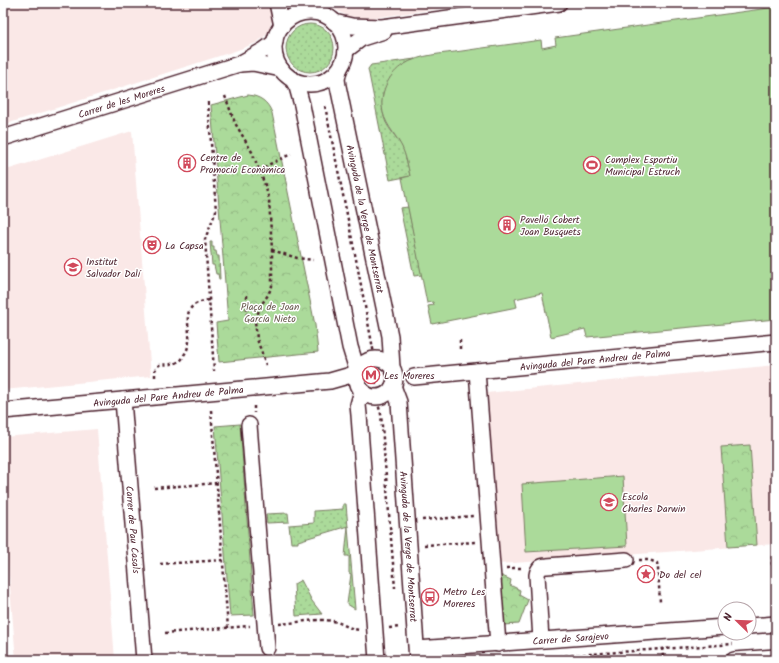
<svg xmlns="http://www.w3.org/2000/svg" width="779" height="663" font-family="Kalam,sans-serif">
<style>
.built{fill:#fae8e7}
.grass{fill:url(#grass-dots);stroke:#7a7c62}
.park{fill:url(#park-crowns);stroke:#7a7c62}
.pitch{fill:#abda9a;stroke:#7a7c62}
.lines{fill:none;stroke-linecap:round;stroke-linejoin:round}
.minor-casing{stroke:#4a1f2b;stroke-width:18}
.path{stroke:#4a1f2b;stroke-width:2.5;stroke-dasharray:3 3;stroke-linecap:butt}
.minor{stroke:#fff;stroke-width:15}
.labels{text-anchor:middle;stroke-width:3;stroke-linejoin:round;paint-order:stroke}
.street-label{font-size:10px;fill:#4a1f2b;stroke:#fff}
.poi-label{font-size:10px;fill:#4a1f2b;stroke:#fff;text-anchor:start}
.park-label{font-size:10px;fill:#67574c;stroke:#fff}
</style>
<defs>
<pattern id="grass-dots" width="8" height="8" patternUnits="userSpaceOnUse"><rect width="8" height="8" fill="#abda9a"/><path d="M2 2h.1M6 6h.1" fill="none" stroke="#95bb85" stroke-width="1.8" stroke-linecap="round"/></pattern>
<pattern id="park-crowns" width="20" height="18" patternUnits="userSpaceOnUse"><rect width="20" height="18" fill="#abda9a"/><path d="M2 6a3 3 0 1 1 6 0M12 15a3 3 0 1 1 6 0" fill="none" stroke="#95bb85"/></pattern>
</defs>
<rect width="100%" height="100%" fill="#fff"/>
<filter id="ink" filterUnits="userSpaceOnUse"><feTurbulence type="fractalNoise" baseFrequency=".025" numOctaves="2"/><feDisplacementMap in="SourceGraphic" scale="8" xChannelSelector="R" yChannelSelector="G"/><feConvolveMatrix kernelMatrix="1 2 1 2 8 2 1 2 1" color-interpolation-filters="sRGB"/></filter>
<g filter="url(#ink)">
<!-- built -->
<g class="built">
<path d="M3,3H270L272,20L269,31L264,37L256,43L235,51L3,125Z"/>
<path d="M328,3H478L365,19L347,16L333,8Z"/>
<path d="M132,131L151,376L3,390V171Z"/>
<path d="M776,365V544L498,564L486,393Z"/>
<path d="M97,429L115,660H16L3,502V437Z"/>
</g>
<!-- grass -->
<g class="grass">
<circle cx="310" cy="48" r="24"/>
<path d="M415,59C392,68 377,92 384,117C387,128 396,136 402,146C406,155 408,166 410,176L390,180L368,69L371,65Z"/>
<path d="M408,207L422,275L414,276L400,208Z"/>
<path d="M210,242H212V247H214V251H216L217,256H219L220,279H219L218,274H216L214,265H212Z"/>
<path d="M343,504H346L355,609L347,604L351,574L349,573V556H345L348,526L298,541V543H291L289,525L314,523V511L343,509Z"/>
<path d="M288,513L289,522L267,523L266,514Z"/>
<path d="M301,580L312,601L322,614L296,616L294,584Z"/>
</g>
<!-- park -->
<g class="park">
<path d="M248,95C260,96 268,102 272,113L315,325L318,352L219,362L216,323L228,321L211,105Z"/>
<path d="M240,424L254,615L230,616L215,426Z"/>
<path d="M750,445L757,545L728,547L721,447Z"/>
<path d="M500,575L511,580L510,585L520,590L519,595L528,600L519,624L503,625Z"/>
</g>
<!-- pitch -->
<g class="pitch">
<path d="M776,7V319L587,337L585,329L551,337L542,293L515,299L517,307L432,324L428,306L434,305L433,302L427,303L402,178L410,176C408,166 406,156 402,147C395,133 383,123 382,106C381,90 390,73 403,65C420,54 443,54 462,51C488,47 514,44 541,40L542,48L556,45L555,38Z"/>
<path d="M623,476L627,546L526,552L522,484Z"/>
</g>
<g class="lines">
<defs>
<g id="minor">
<path d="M277,3L282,26"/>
<circle cx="310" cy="48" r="36"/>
<path d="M334,22L352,26L382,27L559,3"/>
<path d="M346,50L362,38L384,31"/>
<path d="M240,64L253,63L281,69"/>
<path id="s1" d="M339,70L337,79L338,86L390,336L392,368"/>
<path d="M293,80L297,87L302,105L350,347L358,373"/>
<path id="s2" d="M3,138L239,64L264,50L275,42"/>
<circle cx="376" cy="378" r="19"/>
<path d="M477,371L498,644"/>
<path id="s3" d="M414,377L776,342"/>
<path id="s4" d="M393,386L399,402L417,660"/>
<path d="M362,391L358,405L359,415L377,660"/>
<path id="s5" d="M123,400L144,660"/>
<path id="s6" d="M3,411L330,381L358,373"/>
<path d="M249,425L267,648"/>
<path d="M749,626L776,624"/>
<path d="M541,640L537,575C538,569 540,566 547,566L626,560"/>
<path id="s7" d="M417,649L725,627"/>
<path d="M734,660L776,657"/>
</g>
</defs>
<!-- minor casing -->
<use href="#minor" class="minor-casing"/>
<!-- path -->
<g class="path">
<path d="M225,96L235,123L252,152L265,185L269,199L272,250V286L268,295L261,305L255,321L257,339L266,365"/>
<path d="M208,102L216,211L205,239L214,371"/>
<path d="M325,106L357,264L374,354"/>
<path d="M260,172L270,164L291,154"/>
<path d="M272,250L297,258L313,260"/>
<path d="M247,316V295"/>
<path d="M460,340V350"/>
<path d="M375,369L376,386"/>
<path d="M155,377V370L159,365C165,364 173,365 178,362C181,361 183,358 184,355C200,333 170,306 209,300"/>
<path d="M377,401L381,414L395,588"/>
<path d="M254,406V413"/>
<path d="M211,410L228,628"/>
<path d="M154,488L217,483"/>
<path d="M422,520L474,516"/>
<path d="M424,545L476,542"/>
<path d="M776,552L772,555V564L776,566"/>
<path d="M639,560H649L657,563L658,569L660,602"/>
<path d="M160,564L223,560"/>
<path d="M506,568H523"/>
<path d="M279,624C296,623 316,618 333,621C343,623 350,630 361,630"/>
<path d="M389,628L400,627"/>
<path d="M165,633L250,626"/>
<path d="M662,648L663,657"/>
<path d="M505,660L733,644"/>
</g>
<!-- minor -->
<use href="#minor" class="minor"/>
</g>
</g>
<!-- icons -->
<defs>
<symbol id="building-ring" viewBox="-11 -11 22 22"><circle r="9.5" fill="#fff" stroke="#d1495b" stroke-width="1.5"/><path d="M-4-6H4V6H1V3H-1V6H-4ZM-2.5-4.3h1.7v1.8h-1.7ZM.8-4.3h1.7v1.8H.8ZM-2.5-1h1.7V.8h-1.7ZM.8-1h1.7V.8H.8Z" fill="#d1495b"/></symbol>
<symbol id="stadium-ring" viewBox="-11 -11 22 22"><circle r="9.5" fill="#fff" stroke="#d1495b" stroke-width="1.5"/><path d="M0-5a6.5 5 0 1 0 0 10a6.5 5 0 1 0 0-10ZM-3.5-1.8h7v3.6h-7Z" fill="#d1495b"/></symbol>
<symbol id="theatre-ring" viewBox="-11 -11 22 22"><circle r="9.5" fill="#fff" stroke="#d1495b" stroke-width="1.5"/><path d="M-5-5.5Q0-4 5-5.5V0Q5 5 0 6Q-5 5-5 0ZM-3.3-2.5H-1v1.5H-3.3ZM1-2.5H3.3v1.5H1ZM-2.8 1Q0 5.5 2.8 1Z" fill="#d1495b"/></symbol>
<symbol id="school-ring" viewBox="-11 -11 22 22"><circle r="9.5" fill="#fff" stroke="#d1495b" stroke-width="1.5"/><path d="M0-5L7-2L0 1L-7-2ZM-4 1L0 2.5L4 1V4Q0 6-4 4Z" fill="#d1495b"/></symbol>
<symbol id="metro-ring" viewBox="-11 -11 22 22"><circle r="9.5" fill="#fff" stroke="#d1495b" stroke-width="1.5"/><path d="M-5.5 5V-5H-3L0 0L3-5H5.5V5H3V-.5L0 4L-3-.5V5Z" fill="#d1495b"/></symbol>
<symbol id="sight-ring" viewBox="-11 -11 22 22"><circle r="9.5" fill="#fff" stroke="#d1495b" stroke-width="1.5"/><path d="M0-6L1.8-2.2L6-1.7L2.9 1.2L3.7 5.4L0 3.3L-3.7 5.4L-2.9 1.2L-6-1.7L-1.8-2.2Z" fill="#d1495b"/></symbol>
<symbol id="bus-ring" viewBox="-11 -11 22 22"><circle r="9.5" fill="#fff" stroke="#d1495b" stroke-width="1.5"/><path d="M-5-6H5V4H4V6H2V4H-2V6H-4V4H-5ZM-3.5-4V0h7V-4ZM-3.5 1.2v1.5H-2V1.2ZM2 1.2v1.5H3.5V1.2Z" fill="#d1495b"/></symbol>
</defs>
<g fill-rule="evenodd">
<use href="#building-ring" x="177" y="153" width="20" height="20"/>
<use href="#stadium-ring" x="582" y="155" width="20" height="20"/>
<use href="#building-ring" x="497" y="215" width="20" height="20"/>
<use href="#theatre-ring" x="142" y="235" width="20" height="20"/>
<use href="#school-ring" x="63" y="257" width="20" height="20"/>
<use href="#metro-ring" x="361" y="365" width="20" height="20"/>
<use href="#school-ring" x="599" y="492" width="20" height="20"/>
<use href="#sight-ring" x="636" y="564" width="20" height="20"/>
<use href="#bus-ring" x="420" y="587" width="20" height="20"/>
</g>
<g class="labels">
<!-- street labels -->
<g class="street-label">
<text dy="4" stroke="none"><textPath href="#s2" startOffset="124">Carrer de les Moreres</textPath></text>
<text dy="4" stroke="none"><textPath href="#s1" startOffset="152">Avinguda de la Verge de Montserrat</textPath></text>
<text dy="4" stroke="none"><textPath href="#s3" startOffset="182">Avinguda del Pare Andreu de Palma</textPath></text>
<text dy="4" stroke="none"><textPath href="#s6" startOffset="166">Avinguda del Pare Andreu de Palma</textPath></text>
<text dy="4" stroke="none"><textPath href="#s5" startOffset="130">Carrer de Pau Casals</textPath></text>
<text dy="4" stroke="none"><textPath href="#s4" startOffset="162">Avinguda de la Verge de Montserrat</textPath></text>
<text dy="4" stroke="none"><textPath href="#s7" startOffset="154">Carrer de Sarajevo</textPath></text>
</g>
<!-- poi labels -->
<g class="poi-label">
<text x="200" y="161">Centre de<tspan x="200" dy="12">Promoció Econòmica</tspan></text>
<text x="605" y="163">Complex Esportiu<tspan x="605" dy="12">Municipal Estruch</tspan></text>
<text x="520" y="223">Pavelló Cobert<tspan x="520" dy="12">Joan Busquets</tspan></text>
<text x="165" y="249">La Capsa</text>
<text x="86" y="265">Institut<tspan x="86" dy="12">Salvador Dalí</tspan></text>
<text x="384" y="379">Les Moreres</text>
<text x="622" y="500">Escola<tspan x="622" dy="12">Charles Darwin</tspan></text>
<text x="659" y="578">Do del cel</text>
<text x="443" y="595">Metro Les<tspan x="443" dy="12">Moreres</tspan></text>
</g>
<!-- park labels -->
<g class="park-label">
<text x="270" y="310">Plaça de Joan<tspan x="270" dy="12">García Nieto</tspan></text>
</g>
</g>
<!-- margin -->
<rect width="779" height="663" fill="none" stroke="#fff" stroke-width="16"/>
<rect x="8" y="8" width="763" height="647" fill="none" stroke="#4a1f2b" stroke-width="1.5" filter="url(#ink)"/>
<!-- north arrow -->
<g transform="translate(737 621) rotate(293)"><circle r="19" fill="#ffffff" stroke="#b7a5aa"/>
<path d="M0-3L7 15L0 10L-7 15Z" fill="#d1495b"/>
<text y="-6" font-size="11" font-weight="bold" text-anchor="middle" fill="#4a1f2b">N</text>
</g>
</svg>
